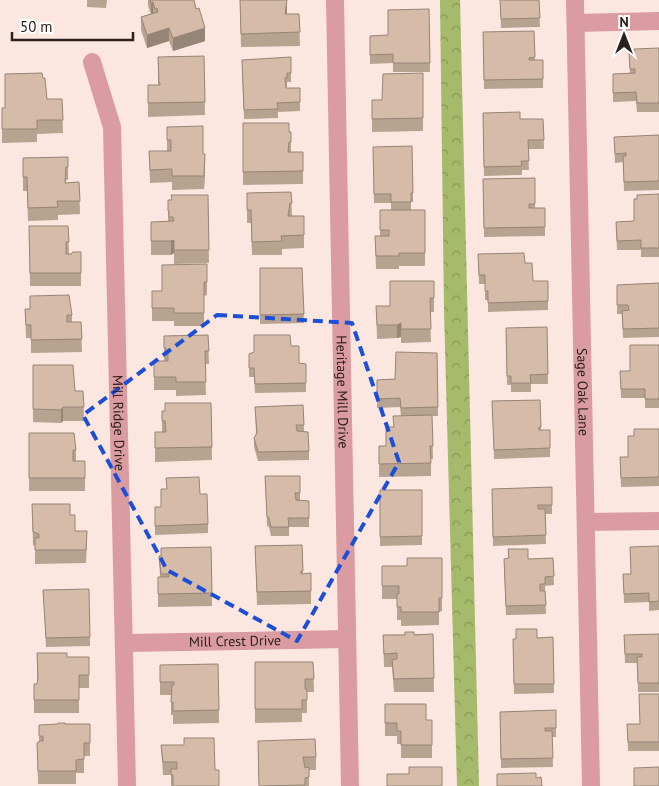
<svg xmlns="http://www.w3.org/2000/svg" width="659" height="786" font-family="'PT Sans',sans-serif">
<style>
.forest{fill:url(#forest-crowns)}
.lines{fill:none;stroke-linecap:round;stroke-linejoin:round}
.minor{stroke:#da9ca1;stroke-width:18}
.wall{fill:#b8a290}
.shaded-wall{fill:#968476}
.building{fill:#d6bca8;stroke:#968476}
.marked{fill:none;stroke:#1d4ed8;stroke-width:4;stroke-dasharray:10 6;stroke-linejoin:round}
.labels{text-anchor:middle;stroke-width:4;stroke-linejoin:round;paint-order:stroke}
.street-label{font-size:14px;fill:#2c201c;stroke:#fff}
</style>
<defs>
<pattern id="forest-crowns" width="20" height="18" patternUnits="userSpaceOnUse" patternTransform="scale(1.25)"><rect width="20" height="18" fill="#a5ba6b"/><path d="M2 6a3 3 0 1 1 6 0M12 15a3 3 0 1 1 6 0" fill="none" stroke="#879757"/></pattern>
</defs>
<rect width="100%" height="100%" fill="#fbe7e0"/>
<!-- forest -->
<path class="forest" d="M440,0H460L479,786H457L444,311Z"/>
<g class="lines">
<!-- minor -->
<g class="minor">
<path id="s1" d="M335,0L350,786"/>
<path id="s2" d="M575,0L591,786"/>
<path d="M576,23L659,21"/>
<path id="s3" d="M92,62L112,127L127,786"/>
<path d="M586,522L659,521"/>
<path id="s4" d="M125,643L346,639"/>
</g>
</g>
<!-- wall -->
<g class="wall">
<path d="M87,0H107L106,8L87,7Z"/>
<path d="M148,0H194L205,41L173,51L169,41L147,48L141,30V17L151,14L148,6Z"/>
<path d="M240,0H287V14H299L300,46L241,47Z"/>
<path d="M500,0H539L540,27L501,28Z"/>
<path d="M429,9L430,72H393V63L370,64V36L388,35Z"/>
<path d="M534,31L535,60H543V88L484,89L483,32Z"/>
<path d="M659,48V112H637L636,101L613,102V74H630L629,53Z"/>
<path d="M204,56L205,115L148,117V85H158V57Z"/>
<path d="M242,69L291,73V82H287V87H286V88H300V111L278,112V118L244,119Z"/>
<path d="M423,73V131L372,132V100H382Z"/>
<path d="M43,78L47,99H62L63,133L37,134V142L2,143V108H5Z"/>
<path d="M483,113L520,119H543L544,149H528L529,170H522V175L484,176Z"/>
<path d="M243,123L291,132V152H303V184L243,185Z"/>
<path d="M167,127L203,154L205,167L204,189L172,190V182L150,183L149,151H167Z"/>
<path d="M659,135V190L624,191L623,162L615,163L614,137Z"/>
<path d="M412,146L413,202H411V210H425V266H399V269H376L375,236H380V210H391V203H374L373,147Z"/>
<path d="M68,157V180H66V183L79,182L80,214L58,215V220L28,221L27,191H23V158Z"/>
<path d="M535,178V208H545V236L484,237L483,179Z"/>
<path d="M291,192L292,216L304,235V248L282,249V255H252L251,223H247V193Z"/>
<path d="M659,194V257H641V250H617L616,222L634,221L637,199Z"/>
<path d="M208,195L209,263L174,264V253L171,255H151V222H168V200Z"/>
<path d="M29,226H68L69,254L81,252V286H30Z"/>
<path d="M478,254L525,263L533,281H548V310L488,312V300H485V284H479Z"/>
<path d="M207,264V295L204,296V326H174V321H152V291H162Z"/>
<path d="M260,268H302L304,323L260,324Z"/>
<path d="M434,281V312H430L431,342L401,343V337L397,338L377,339L376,306H390Z"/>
<path d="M659,283V337L623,338L622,314H617V285Z"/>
<path d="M25,309L72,315V322H81L82,352L31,353V338H26Z"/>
<path d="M547,327L548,384H531V392H511V385H507L506,328Z"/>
<path d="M208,335L209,364H205L206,395L176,396V390H154V361H164V336Z"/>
<path d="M659,345V408H645V398H621L620,371H630Z"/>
<path d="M291,346L299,363L306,364V392L255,393L254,377H249V354Z"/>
<path d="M437,353L438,416H432L433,459H431V476L379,477V446H386L393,427L401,416L400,407L377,408V380L395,379Z"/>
<path d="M33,365L75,391H83L84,421H63L61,423L33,422Z"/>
<path d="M540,400L541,430H550V457L494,459L492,401Z"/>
<path d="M211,403L212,460L155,462V432H162V411Z"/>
<path d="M303,405L304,431L309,451V460L258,461L254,447V438L256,434L255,407Z"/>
<path d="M659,429V486L621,487L620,457H628L634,436Z"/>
<path d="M29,433L76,450V461H85V491H29Z"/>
<path d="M265,476H300V500L309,501V527H289V536H271L269,527L267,526Z"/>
<path d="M552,487V514H545L546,544L493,546L492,489Z"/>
<path d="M380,490H422V545L380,546Z"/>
<path d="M200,494L208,524V533L155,535V507H161Z"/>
<path d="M32,504L70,515L75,531L87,544L86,563L35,564V546L33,545Z"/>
<path d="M302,545L303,574L311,573V604L257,605L255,546Z"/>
<path d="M659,546V610L649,611V602L624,603L623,574H630Z"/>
<path d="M211,547L212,606L158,607V577H160L159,556Z"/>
<path d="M508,549L528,559L553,558L554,585L545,586L546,614L506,615L504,568L508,558Z"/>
<path d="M442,558V611L439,612V625L401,626V620H397V599H382V566H407Z"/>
<path d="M43,590L90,637V646L46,647Z"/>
<path d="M433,634L434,692H394L392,667H384L383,635Z"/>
<path d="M659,634V692H638L637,663H625L624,635Z"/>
<path d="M553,637L554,693L514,694L513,639Z"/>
<path d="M37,653L67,657H89V688H79V713H34V684H37Z"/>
<path d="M255,662H313L314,692H307V713H302V722L255,723Z"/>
<path d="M218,664L219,723L173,724V715H171V695H160V665Z"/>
<path d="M659,694V751H628L627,724H640Z"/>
<path d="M385,704L426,720H432V758H401V744H397V736H385Z"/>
<path d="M556,710V737H552L553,767L501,768L500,712Z"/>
<path d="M90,724V756H84V773H76V784H38L37,743L39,741V725Z"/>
<path d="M258,741L316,757V770H309V786H259Z"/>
<path d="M161,745L215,770L219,786H171V775H163Z"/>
</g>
<!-- shaded-wall -->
<g class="shaded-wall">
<path d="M287,0V8L285,28V14Z"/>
<path d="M153,2V15L151,16V3Z"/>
<path d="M169,28V41L147,48V35Z"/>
<path d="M205,28V41L173,51V38Z"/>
<path d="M205,154V167L204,189V176Z"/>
<path d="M174,240V253L171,255V241Z"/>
<path d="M401,323V337L397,338V325Z"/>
<path d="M63,407V421L61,423V410Z"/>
</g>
<!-- building -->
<g class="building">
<path d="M150,0H194L196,9L199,8L205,28L173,38L169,28L147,35L141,17L158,12L157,8L155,9L153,2L151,3Z"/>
<path d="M240,0H287L285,14H299L300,32L241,34Z"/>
<path d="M500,0H539L540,18L501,19Z"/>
<path d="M429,9L430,63H393V54L370,55V36L388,35V10Z"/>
<path d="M534,31L535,57L529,58V60H543V79L484,80L483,32Z"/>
<path d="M659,48V103H637L636,92L613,93V74L635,73V69H630L629,53L634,52V49Z"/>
<path d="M204,56L205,102L148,103V85H160V83H159L158,57Z"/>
<path d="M291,57V73H287V78H285L286,88H300V102L277,103L278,109L244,110L242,60Z"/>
<path d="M42,73L43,78H45L47,99H62L63,120H37V129H2V108H5V74Z"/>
<path d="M423,73V118L372,119V100H382L383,74Z"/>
<path d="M520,112V119H543L544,140H528L529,161H521L522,166L484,167L483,113Z"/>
<path d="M243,123H289V132H291V142H289L288,152H303V171L243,172Z"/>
<path d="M203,126V154H205L204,176H172V169L150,170L149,151H171V140H167V127Z"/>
<path d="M659,135V181L624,182L623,156H626V153L615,154L614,137Z"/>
<path d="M412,146L413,193H411V202H391V194H374L373,147Z"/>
<path d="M68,157V167H66L65,183L79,182L80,201H57L58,207L28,208L27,177H23V158Z"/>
<path d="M535,178V204H529V208H545V227L484,228L483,179Z"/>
<path d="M291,192L292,203H290L288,216H304V235L281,236L282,241L252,242L251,210H247V193Z"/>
<path d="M659,194V248H641V240L617,241L616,222L634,221V199H637V195Z"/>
<path d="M171,195H208L209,250H174V240L171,241H151V222L174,221L173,217H169V211H168V200H172Z"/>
<path d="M380,210H425V253H399V256H376L375,236H389V230H380Z"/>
<path d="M29,226H68L69,242H66V254H71L73,252H81V273H30Z"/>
<path d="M524,253L525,263H532L533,281H548V301L488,303V291H485V275H479L478,254Z"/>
<path d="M207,264V282H204V313H174V308H152V291H162V265Z"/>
<path d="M260,268H302L304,314L260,315Z"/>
<path d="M390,281H434V298H430L431,329H401V323L397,325H377L376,306H390Z"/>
<path d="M659,283V328L623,329L622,311L629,310L628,305H617V285Z"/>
<path d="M69,295L72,315H67V322H81L82,339L31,340V325H26L25,309H30V296Z"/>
<path d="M547,327L548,374L530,375L531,383H511V376H507L506,328Z"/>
<path d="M208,335L209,351H205L206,382H176V377H154V361H168V352H166V348H164V336Z"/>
<path d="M254,335H290L291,346H299V363L306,364V383L255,384L254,368H249V354L254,352Z"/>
<path d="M630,345H659V399H645V389H621L620,371H630Z"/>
<path d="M396,352L437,353L438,407L401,408L400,398L377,399V380L395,379Z"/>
<path d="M33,365H73L75,391H83L84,407H63L61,410L33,409Z"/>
<path d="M540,400L541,427H539V430H550V448L494,450L492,401Z"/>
<path d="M165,403H211L212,447L155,448V432H166L165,421H162V411H165Z"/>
<path d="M303,405L304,425H296L297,431L308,432L309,451L258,452L254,438L257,433L255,407Z"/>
<path d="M432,415L433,446H430L431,463L379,464V446H386V427H394L393,416Z"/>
<path d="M634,429H659V477L621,478L620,457H628V436H634Z"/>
<path d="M29,433H74L76,450H73V461H85V478H29Z"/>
<path d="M265,476H300V493H295L296,500L309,501V518H288L289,527H271L269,518L267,517Z"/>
<path d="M199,477L200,494H207L208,524L155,526V507H161V489H167L166,478Z"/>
<path d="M552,487V505H538V509H545L546,535L493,537L492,489Z"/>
<path d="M380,490H422V536L380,537Z"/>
<path d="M32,504H70V515H75V531H87L86,550H35V538H39V534L33,532Z"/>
<path d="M302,545L303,571H301V574L311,573V591L257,592L255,546Z"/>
<path d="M659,546V601L649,602V593L624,594L623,574H631L630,547Z"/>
<path d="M211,547L212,593L158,594V577H169V574H161L159,556H161V548Z"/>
<path d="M508,549H528V559L553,558L554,576L545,577V584H540V591H545L546,605L506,606L504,559L509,558Z"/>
<path d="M407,558H442V598H439V612H401V607H397V594H399V586H382V566H407Z"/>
<path d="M89,589L90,637L46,638L43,590Z"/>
<path d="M516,629H537V638L553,637L554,684H514L513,639H516Z"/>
<path d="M405,632H414V635L433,634L434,678L394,679L392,660L397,659V653L384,654L383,635H405Z"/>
<path d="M659,634V683H638L637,657H642V654H625L624,635Z"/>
<path d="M37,653H67V657H89V675H79V700H34V684H37L38,677Z"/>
<path d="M255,662H313L314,679H305V689H307V700H302V709H255Z"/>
<path d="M218,664L219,710L173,711V702H171L172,685H174V682H160V665Z"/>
<path d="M639,694H659V742H628L627,724H640Z"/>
<path d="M385,704H426V720H432V745H401V731H397V723H385Z"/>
<path d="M556,710V728H545V731H552L553,758L501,759L500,712Z"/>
<path d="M58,723H65V724H90V743H84V759L76,760V771H38L37,743L40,741H43V736H39V725L58,724Z"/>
<path d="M184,738H214L215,770H219V786H173V775H171V769H177V762H163L161,745H184Z"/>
<path d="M315,739L316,757H303L305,768L309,767V777L305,778V785L259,786L258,741Z"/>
<path d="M409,767H442V786H387V774H409Z"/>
<path d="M659,767V786H634V768Z"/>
<path d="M536,773V778L541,777L542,786H497V774Z"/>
</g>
<!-- marked area -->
<path class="marked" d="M217,315L352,323L399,462L297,641L167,570L83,415Z"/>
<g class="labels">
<!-- street labels -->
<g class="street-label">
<text dy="5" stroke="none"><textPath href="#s1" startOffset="392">Heritage Mill Drive</textPath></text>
<text dy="5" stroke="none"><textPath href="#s2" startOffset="392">Sage Oak Lane</textPath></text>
<text dy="5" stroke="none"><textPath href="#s3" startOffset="364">Mill Ridge Drive</textPath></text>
<text dy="5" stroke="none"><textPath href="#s4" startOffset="110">Mill Crest Drive</textPath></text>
</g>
</g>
<!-- north arrow -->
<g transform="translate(624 35)" stroke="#ffffff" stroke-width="4" paint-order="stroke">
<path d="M0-4L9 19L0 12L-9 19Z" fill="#2c201c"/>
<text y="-8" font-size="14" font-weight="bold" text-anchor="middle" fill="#2c201c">N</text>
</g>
<!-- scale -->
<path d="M12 32v8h121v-8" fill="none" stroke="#2c201c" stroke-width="2.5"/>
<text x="20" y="32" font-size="15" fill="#2c201c" stroke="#ffffff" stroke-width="4" paint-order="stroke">50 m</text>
</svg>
